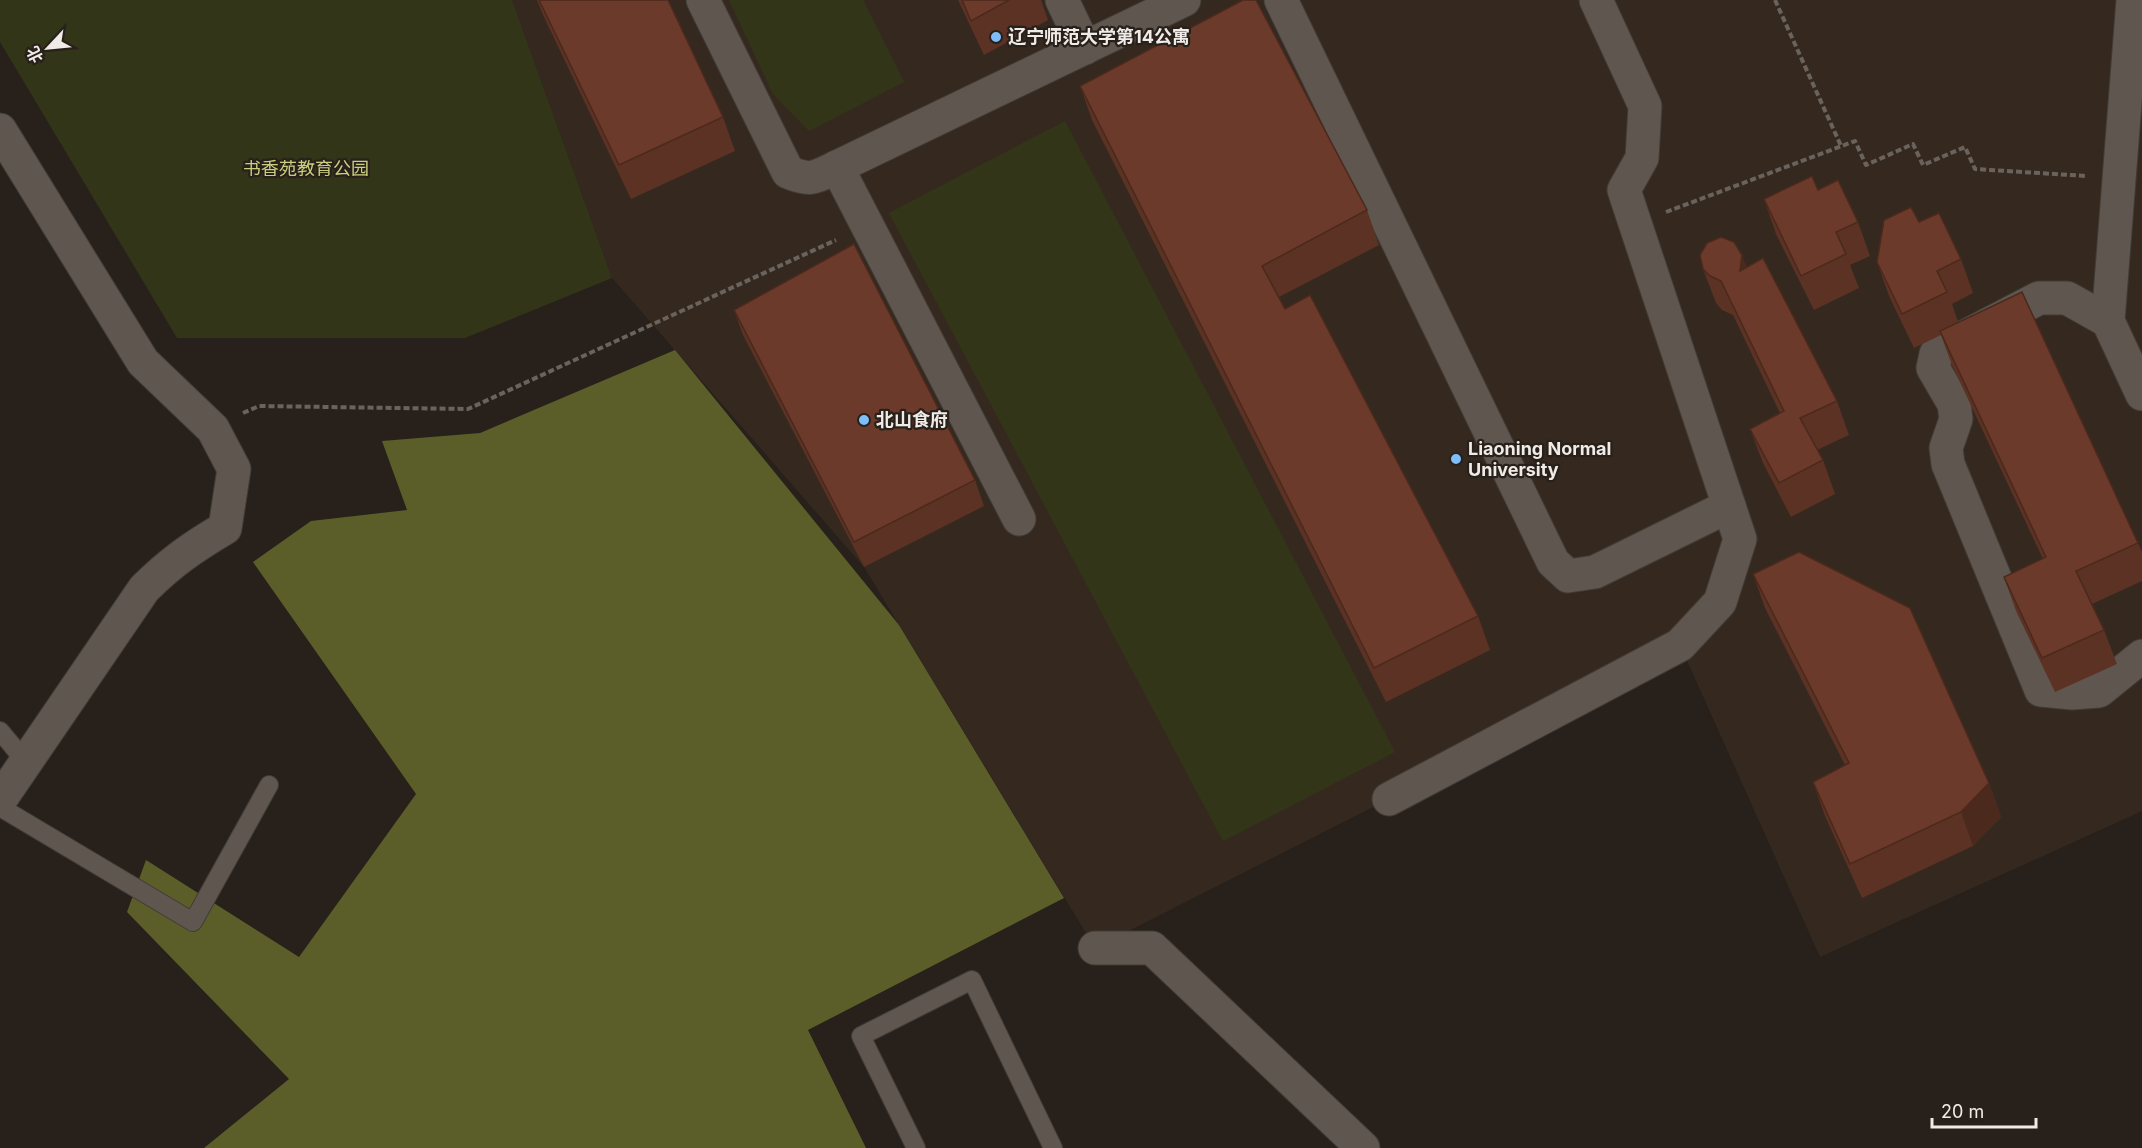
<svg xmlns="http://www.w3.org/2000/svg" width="2142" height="1148" font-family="Inter,'Noto Sans SC',sans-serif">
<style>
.built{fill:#35291f}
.green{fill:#333518}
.forest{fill:#5b5e29}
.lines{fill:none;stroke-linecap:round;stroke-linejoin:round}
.service-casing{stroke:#413c37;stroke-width:20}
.minor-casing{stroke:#413c37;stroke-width:35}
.path{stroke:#6a635d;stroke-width:4;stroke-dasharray:6 3;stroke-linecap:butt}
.service{stroke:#5f564f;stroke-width:18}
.minor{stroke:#5f564f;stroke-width:33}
.wall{fill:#5c3224}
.shaded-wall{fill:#4b291d}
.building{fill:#6b3a2a;stroke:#4b291d;stroke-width:1.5}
.poi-dot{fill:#7ebdf9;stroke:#28201a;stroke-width:2}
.labels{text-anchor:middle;stroke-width:4.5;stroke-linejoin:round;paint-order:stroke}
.poi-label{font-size:18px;font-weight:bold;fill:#f0ebe7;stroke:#28201a;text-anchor:start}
.park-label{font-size:18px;fill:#c9cf7e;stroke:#28201a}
</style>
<rect width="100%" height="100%" fill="#28201a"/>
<!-- built -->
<path class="built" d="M512,0H2142V811L1820,957L1680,645L1389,799L1095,948L864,567L612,278Z"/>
<!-- green -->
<g class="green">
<path d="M0,0H512L612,278L465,338H177L0,42Z"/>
<path d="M729,0H863L904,82L809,131L773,94Z"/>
<path d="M1065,121L1395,752L1223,841L889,213Z"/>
</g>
<!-- forest -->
<path class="forest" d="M675,350L899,625L1064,898L808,1030L866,1148H204L289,1079L127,912L146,860L299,957L416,794L253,562L311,521L407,510L382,441L480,433Z"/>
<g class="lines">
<defs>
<g id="service">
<path d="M0,731L26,762"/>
<path d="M0,807L193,922L269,785"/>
<path d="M916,1148L861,1036L972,980L1053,1148"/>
</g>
<g id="minor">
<path d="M703,0L788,172C811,182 816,177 837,167L1184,0"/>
<path d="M1062,0L1085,48"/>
<path d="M1281,0L1553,562L1568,576L1595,572L1729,506"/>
<path d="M2133,0L2108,321L2142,394"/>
<path d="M0,130L143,362L213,429L234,469L225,528C193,547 171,562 144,589L0,800"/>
<path d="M837,167L1019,519"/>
<path d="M2108,321L2067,298H2039L1949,345L1936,354L1933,368L1954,404L1956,419L1946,448L1948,464L2041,690L2072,693L2099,691L2142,656"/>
<path d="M1389,799L1680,645L1720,602L1740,539L1624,190L1642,158L1645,106L1596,0"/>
<path d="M1095,948H1152L1363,1148"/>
</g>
</defs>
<!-- service casing -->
<use href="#service" class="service-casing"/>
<!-- minor casing -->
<use href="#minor" class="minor-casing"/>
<!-- path -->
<g class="path">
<path d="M1775,0L1841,146"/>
<path d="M1666,212L1855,141L1866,165L1913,144L1923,165L1965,147L1975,169L2086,176"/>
<path d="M243,413L259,406L468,409L836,240"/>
</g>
<!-- service -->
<use href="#service" class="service"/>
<!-- minor -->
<use href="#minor" class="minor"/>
</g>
<!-- wall -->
<g class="wall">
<path d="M537,0H668L723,117L735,151L631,199L543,15Z"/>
<path d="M958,0H1041L1048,20L984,55Z"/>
<path d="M1080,86L1367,210L1379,245L1279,297L1285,309L1478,616L1490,650L1386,702L1092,120Z"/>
<path d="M1818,190L1858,222L1870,256L1850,265L1859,288L1814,310L1776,234L1764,199Z"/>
<path d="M1919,222L1961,259L1973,293L1952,304L1958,322L2138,543L2142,552V581L2092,604L2104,630L2117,664L2055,692L2016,611L2004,577L2043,559L1952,365L1941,335L1914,348L1889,296L1877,262Z"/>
<path d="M1742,255L1746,267L1837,401L1849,435L1817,450L1823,460L1835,494L1791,517L1763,463L1750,429L1780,413L1733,315L1722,310L1716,303L1703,269Z"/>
<path d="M734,310L975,480L984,506L864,567L743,335Z"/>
<path d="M1753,574L1989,783L2001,817L1973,846L1862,898L1825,816L1813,782L1845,765L1765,608Z"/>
</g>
<!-- shaded-wall -->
<g class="shaded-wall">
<path d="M1742,255L1754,289L1740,271Z"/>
<path d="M1989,783L2001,817L1973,846L1961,812Z"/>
</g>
<!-- building -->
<g class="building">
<path d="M539,0H668L723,117L619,165Z"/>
<path d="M962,0H1009L971,21Z"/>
<path d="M1243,0H1256L1367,210L1262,266L1285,309L1310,295L1478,616L1374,668L1080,86Z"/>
<path d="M1812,176L1818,190L1838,180L1858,222L1836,232L1846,254L1801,276L1764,199Z"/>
<path d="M1911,207L1919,222L1939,213L1961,259L1937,271L1947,292L1902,314L1877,262L1884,220Z"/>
<path d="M1721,237L1734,242L1742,255L1740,271L1763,258L1837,401L1800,418L1823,460L1779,483L1750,429L1784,411L1721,281L1710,276L1703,269L1700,255L1707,243Z"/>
<path d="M854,244L975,480L854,542L734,310Z"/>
<path d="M2022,292L2138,543L2076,571L2104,630L2042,658L2004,577L2046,557L1940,331Z"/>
<path d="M1799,552L1910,608L1989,783L1961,812L1850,864L1813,782L1849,763L1753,574Z"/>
</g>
<!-- markers -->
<g class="poi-dot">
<circle cx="996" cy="37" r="6"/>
<circle cx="864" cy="420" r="6"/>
<circle cx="1456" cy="459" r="6"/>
</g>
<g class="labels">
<!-- poi labels -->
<g class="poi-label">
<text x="1008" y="43">辽宁师范大学第14公寓</text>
<text x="876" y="426">北山食府</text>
<text x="1468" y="455">Liaoning Normal<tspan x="1468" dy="21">University</tspan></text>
</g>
<!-- park labels -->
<g class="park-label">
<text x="306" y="175">书香苑教育公园</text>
</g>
</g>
<!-- north arrow -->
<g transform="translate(48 48) rotate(244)" stroke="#28201a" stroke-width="4.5" paint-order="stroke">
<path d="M0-4.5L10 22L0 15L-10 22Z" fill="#f0ebe7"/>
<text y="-9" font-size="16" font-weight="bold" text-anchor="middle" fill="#f0ebe7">北</text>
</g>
<!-- scale -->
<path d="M1932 1118v9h104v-9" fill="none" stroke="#f0ebe7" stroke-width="3"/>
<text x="1941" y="1118" font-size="18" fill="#f0ebe7" stroke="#28201a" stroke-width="4.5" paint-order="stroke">20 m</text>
</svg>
